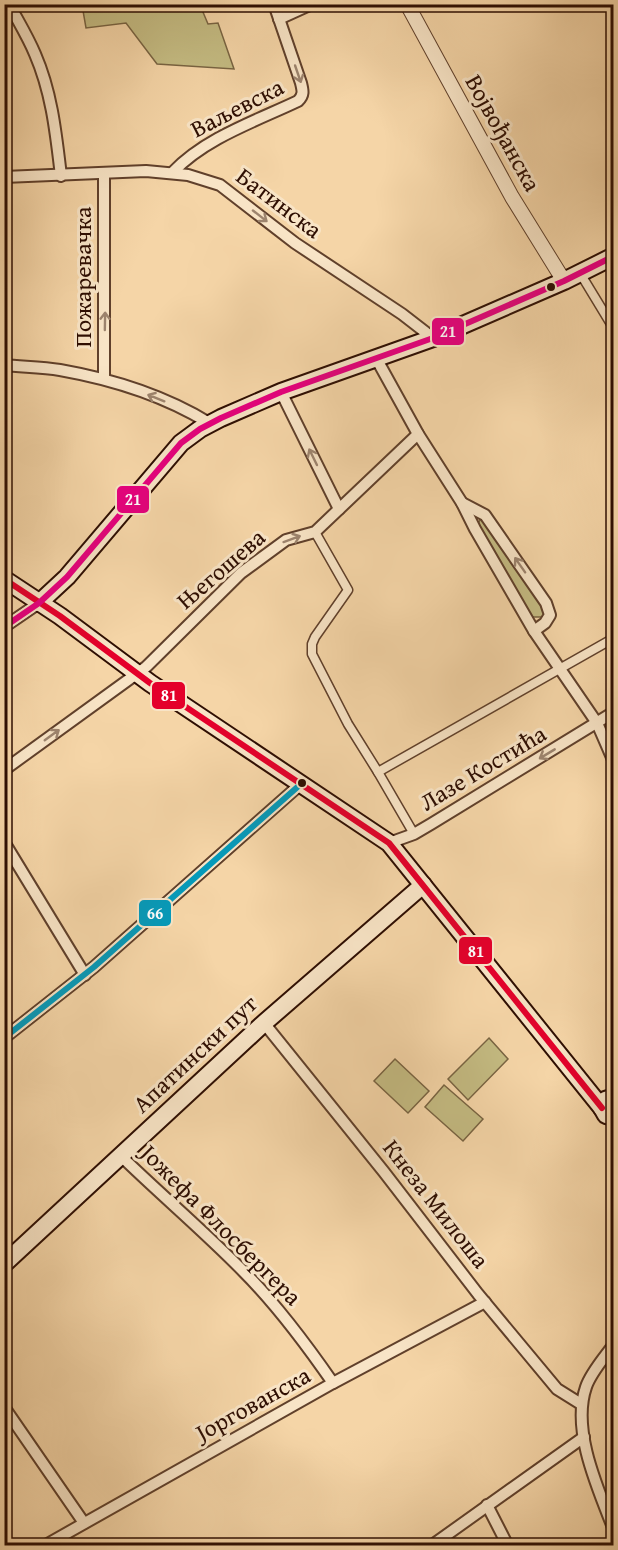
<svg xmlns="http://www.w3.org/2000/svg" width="618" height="1550" font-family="'Gentium Book Plus',serif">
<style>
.green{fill:#c4bb82;stroke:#796442;stroke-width:1.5}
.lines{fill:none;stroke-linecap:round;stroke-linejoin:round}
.pedestrian-casing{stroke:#60402b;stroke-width:11}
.minor-casing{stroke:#60402b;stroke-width:14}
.tertiary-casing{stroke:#60402b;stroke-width:16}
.secondary-casing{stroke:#2e0e02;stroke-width:20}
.pedestrian{stroke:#f8e4c6;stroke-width:8}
.minor{stroke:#f8e4c6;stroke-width:10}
.tertiary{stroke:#f8e4c6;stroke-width:14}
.secondary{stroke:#f8e4c6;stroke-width:16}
.bus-1-casing{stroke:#f8e4c6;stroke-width:10}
.bus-2-casing{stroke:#f8e4c6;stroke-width:10}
.bus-3-casing{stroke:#f8e4c6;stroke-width:10}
.bus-1{stroke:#e4002b;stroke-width:6}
.bus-2{stroke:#e5007d;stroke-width:6}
.bus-3{stroke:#059aba;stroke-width:6}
.oneway{stroke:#9d846e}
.bus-dot{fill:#2e0e02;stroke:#f8e4c6;stroke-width:2}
.labels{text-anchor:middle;stroke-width:6;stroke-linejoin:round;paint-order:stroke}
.street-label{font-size:24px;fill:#2e0e02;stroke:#f8e4c6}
.line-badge{stroke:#f8e4c6;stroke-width:2}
.badge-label{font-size:16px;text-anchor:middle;font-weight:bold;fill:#fff}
</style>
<rect width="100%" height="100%" fill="#f5d5a7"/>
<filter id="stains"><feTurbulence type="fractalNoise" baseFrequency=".00333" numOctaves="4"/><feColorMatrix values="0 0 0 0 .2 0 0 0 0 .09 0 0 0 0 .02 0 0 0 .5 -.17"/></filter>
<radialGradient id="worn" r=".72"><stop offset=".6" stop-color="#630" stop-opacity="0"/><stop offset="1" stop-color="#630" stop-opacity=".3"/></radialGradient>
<!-- green -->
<g class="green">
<path d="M82,5H200L208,24L218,23L234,69L157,64L126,23L86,28Z"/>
<path d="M484,519L545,605V614L543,617H531L478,524L480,520Z"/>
<path d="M489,1038L508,1059L468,1100L448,1079Z"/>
<path d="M395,1059L429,1091L408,1113L374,1081Z"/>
<path d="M444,1085L483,1119L463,1141L425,1107Z"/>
</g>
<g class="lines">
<defs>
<g id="pedestrian">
<path d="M580,273L614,329"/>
<path d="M315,532L348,590L315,637L312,644V654L348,724L378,772L414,834"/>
<path d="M378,772L614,638"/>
</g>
<g id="minor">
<path d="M9,4C18,21 28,37 35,54C52,93 56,134 61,176"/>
<path d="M279,19L312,4"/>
<path d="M173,172C205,138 256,121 298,101C304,95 303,91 301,83L274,4"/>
<path d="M104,174V379"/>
<path d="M4,177L146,171L188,175L220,185L295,243L402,314L433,338"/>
<path d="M376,358L418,434L462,503L475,529L534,631L597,723L614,762"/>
<path d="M4,365C23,367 42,367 60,370C111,379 165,396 209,423"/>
<path d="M281,392L339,509"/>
<path d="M462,503L485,515L546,603L550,615L545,623L534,631"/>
<path d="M4,627L39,603"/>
<path d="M4,770L146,667L241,573L286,540L315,532L418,434"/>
<path d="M4,842L85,975"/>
<path d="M389,843L414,834L431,824L614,712"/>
<path d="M264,1023L384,1172L478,1294L557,1389L581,1404"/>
<path d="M4,1038L94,967L302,783"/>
<path d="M121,1156C161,1195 205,1232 244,1272C278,1306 306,1344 333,1383"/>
<path d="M614,1344C605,1357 591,1372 586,1387C571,1430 598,1489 614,1530"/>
<path d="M4,1407L84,1523"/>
<path d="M487,1505L508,1546"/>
<path d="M44,1546L333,1383L485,1302"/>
<path d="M431,1546L584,1437"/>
</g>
<path id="tertiary" d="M407,4L512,197L564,281"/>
<g id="secondary">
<path d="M4,579L60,616L150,683L389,843L602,1108"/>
<path d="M39,603L67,577L181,443L200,429L221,418L281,392L433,338L564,281L614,256"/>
<path d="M614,1097L605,1100L602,1108L606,1115L614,1117"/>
<path d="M4,1264L264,1023L423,885"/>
</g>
</defs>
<!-- pedestrian casing -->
<use href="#pedestrian" class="pedestrian-casing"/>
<!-- minor casing -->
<use href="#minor" class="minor-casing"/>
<!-- tertiary casing -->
<use href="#tertiary" class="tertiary-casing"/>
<!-- secondary casing -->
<use href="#secondary" class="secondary-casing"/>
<!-- pedestrian -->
<use href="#pedestrian" class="pedestrian"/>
<!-- minor -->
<use href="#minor" class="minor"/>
<!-- tertiary -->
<use href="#tertiary" class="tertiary"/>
<!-- secondary -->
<use href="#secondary" class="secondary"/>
<defs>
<path id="bus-1" d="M4,579L60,616L150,683L389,843L602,1108"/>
<path id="bus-2" d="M4,627L39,603L67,577L181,443L200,429L221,418L281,392L433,338L564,281L614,256"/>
<path id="bus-3" d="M4,1038L94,967L302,783"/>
</defs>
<!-- bus-1 casing -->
<use href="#bus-1" class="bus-1-casing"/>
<!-- bus-2 casing -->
<use href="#bus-2" class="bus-2-casing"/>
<!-- bus-3 casing -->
<use href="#bus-3" class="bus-3-casing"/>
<!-- bus-1 -->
<use href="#bus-1" class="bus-1"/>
<!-- bus-2 -->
<use href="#bus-2" class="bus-2"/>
<!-- bus-3 -->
<use href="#bus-3" class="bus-3"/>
</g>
<!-- one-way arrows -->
<defs><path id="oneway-shaft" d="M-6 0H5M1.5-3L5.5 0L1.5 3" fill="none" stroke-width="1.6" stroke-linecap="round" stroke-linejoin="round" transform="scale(1.5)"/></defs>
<g class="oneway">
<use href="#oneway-shaft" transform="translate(298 74) rotate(71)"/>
<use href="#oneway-shaft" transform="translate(260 216) rotate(38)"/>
<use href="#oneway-shaft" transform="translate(105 321) rotate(-89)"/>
<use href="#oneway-shaft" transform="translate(156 398) rotate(-158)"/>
<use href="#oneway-shaft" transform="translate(313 457) rotate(-116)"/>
<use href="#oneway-shaft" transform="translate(292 539) rotate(-20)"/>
<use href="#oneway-shaft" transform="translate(520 565) rotate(-125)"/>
<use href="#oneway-shaft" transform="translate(52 735) rotate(-36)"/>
<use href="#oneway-shaft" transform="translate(547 754) rotate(149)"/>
</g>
<!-- markers -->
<g class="bus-dot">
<circle cx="551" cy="287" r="5"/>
<circle cx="302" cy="783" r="5"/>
</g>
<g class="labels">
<!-- street labels -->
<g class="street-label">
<text transform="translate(237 108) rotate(-27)" y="8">Ваљевска</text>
<text transform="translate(503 133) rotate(61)" y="8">Војвођанска</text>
<text transform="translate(279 203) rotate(37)" y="8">Батинска</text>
<text transform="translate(83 277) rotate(-90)" y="8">Пожаревачка</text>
<text transform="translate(221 569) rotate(-41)" y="8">Његошева</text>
<text transform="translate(483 768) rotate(-31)" y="8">Лазе Костића</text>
<text transform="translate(195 1054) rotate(-43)" y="8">Апатински пут</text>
<text transform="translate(436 1204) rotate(52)" y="8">Кнеза Милоша</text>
<text transform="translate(221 1225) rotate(45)" y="8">Јожефа Флосбергера</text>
<text transform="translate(253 1404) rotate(-29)" y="8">Јоргованска</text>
</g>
</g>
<g class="line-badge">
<rect x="431" y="317" width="34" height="29" rx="6" fill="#e5007d"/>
<rect x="116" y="485" width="34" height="29" rx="6" fill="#e5007d"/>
<rect x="151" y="681" width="35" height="29" rx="6" fill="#e4002b"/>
<rect x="138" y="899" width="34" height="28" rx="6" fill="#059aba"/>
<rect x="458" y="936" width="35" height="29" rx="6" fill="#e4002b"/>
</g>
<g class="badge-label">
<text x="448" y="337">21</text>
<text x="133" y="505">21</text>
<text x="169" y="701">81</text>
<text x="155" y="919">66</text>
<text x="476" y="957">81</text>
</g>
<!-- margin -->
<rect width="618" height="1550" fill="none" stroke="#f5d5a7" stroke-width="24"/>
<rect x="6" y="6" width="606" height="1538" fill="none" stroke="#2e0e02" stroke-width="3"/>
<rect x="12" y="12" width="594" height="1526" fill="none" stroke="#2e0e02" stroke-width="1.5"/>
<rect width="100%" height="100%" filter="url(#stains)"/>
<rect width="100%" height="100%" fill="url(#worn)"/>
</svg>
